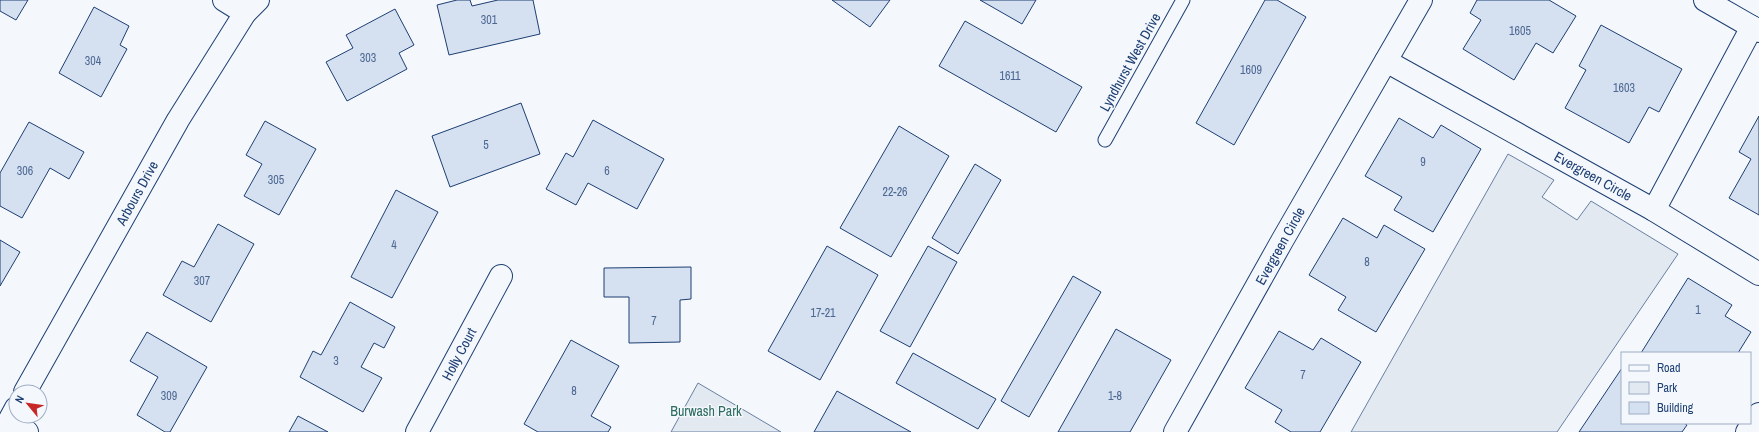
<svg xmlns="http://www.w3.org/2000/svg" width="1759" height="432" font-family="'Archivo Narrow',sans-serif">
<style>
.green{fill:#e3e9f0;stroke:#687fa3}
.building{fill:#d5e0f0;stroke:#1d3f73}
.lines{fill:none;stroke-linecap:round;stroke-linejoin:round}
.service-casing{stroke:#1d3f73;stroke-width:15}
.minor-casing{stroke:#1d3f73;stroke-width:24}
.service{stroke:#f4f7fb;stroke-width:13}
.minor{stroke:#f4f7fb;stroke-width:22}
.labels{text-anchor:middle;stroke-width:3;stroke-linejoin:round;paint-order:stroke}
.number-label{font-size:12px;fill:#4b6792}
.street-label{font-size:14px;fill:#1d3f73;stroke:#f4f7fb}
.park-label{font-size:14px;fill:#2c6c60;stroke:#f4f7fb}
</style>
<rect width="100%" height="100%" fill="#f4f7fb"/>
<!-- green -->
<g class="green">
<path d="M1508,154L1554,180L1542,197L1577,220L1591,201L1678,254L1557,432H1351Z"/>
<path d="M698,383L781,432H671Z"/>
</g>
<!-- building -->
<g class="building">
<path d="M0,0H28L16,20L0,11Z"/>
<path d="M457,0H470L472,6L498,0H533L540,34L449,55L437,5Z"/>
<path d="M832,0H890L870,27Z"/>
<path d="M980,0H1036L1022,24Z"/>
<path d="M1265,0H1277L1306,17L1234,145L1196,123Z"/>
<path d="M1477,0H1549L1576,16L1553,53L1536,43L1514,80L1463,49L1481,20L1470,13Z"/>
<path d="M94,7L129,26L120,45L127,49L101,97L59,73Z"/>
<path d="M395,9L414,45L399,53L407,69L347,101L326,62L353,48L346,35Z"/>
<path d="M965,21L1082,87L1056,132L939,66Z"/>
<path d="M1601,25L1682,69L1659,112L1649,107L1629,143L1565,108L1586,70L1579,66Z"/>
<path d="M521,103L540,154L450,187L432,136Z"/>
<path d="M1759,116V215L1729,198L1751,159L1739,152Z"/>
<path d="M1399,118L1433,138L1441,125L1481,149L1433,232L1394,210L1402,197L1365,176Z"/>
<path d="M593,120L664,159L637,209L588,183L576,205L546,189L566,153L573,157Z"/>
<path d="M265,121L316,149L279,215L244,196L262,164L246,155Z"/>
<path d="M29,122L84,152L69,179L50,168L22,218L0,206V173Z"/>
<path d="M899,126L949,156L891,257L840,228Z"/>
<path d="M975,164L1001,180L958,254L932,238Z"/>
<path d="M396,190L438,212L392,298L351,277Z"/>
<path d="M1343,218L1377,238L1384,225L1425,249L1376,332L1338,310L1346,297L1309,275Z"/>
<path d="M218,224L254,244L211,322L163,295L182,261L194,267Z"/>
<path d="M0,240L20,252L0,286Z"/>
<path d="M827,246L878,275L820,380L768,351Z"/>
<path d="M928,246L957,262L910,347L880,331Z"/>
<path d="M691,267V299L680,300V342L629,343V297H604V268Z"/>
<path d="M1073,276L1101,292L1029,417L1001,401Z"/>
<path d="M1688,278L1732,305L1725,316L1751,332L1738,353H1641Z"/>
<path d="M350,302L395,327L384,348L374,343L361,367L382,378L363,412L300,377L313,351L321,355Z"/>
<path d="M1116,329L1171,360L1130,432H1058Z"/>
<path d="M1279,331L1313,350L1321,338L1361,362L1320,432H1291L1275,422L1282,410L1245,388Z"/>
<path d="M147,332L207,367L170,432H165L137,415L158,377L130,361Z"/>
<path d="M571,340L619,366L591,416L611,427L608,432H538L524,424Z"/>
<path d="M913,353L996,399L978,429L896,383Z"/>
<path d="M1622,368V423H1684L1687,425L1682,432H1579Z"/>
<path d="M837,391L911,432H814Z"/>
<path d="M298,416L328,432H289Z"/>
</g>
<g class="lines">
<defs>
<path id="service" d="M1105,140L1183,0"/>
<g id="minor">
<path d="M224,0L245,13"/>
<path d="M1705,0L1759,31"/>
<path d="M1386,61L1654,210L1759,274"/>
<path d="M1654,210L1752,27"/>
<path d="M25,392L178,120L245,13L258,0"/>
<path d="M8,423L27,432"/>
<path d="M3,432L16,408"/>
<path d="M417,432L501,276"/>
<path d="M1175,432L1282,241L1421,0"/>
<path d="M1747,432L1759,414"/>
</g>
</defs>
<!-- service casing -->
<use href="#service" class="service-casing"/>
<!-- minor casing -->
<use href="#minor" class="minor-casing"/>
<!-- service -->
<use href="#service" class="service"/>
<!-- minor -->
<use href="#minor" class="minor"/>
</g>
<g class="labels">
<!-- number labels -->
<g class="number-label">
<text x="489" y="24">301</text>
<text x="1520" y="35">1605</text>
<text x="368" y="62">303</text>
<text x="93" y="65">304</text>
<text x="1251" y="74">1609</text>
<text x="1010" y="80">1611</text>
<text x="1624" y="92">1603</text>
<text x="486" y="149">5</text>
<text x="1423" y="166">9</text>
<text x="25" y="175">306</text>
<text x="607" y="175">6</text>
<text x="276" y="184">305</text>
<text x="895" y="196">22-26</text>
<text x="394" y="249">4</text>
<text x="1367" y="266">8</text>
<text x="202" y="285">307</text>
<text x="1698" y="314">1</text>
<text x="823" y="317">17-21</text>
<text x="654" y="325">7</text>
<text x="336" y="365">3</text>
<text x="1303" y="379">7</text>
<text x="574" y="395">8</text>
<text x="169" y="400">309</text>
<text x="1115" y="400">1-8</text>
</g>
<!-- street labels -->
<g class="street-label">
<text transform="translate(1130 62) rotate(-61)" y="5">Lyndhurst West Drive</text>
<text transform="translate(1593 176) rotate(29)" y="5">Evergreen Circle</text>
<text transform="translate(137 193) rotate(-61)" y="5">Arbours Drive</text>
<text transform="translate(1280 246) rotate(-61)" y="5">Evergreen Circle</text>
<text transform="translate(459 354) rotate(-62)" y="5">Holly Court</text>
</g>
<!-- park labels -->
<g class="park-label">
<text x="706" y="416">Burwash Park</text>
</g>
</g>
<!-- legend -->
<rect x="1621" y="352" width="130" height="72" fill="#f4f7fb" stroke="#9eadc5"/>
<rect x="1629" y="365" width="20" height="6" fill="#f4f7fb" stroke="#9eadc5"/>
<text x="1657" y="372" font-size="12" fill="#1d3f73">Road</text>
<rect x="1629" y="382" width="20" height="12" fill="#e3e9f0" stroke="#9eadc5"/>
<text x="1657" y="392" font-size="12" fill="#1d3f73">Park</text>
<rect x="1629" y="402" width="20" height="12" fill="#d5e0f0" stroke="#9eadc5"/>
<text x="1657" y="412" font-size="12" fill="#1d3f73">Building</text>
<!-- north arrow -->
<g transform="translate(28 404) rotate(299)"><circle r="19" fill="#f4f7fb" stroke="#9eadc5"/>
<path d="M0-3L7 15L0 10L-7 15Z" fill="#c62828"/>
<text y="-6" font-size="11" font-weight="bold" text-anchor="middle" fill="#1d3f73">N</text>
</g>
</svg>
